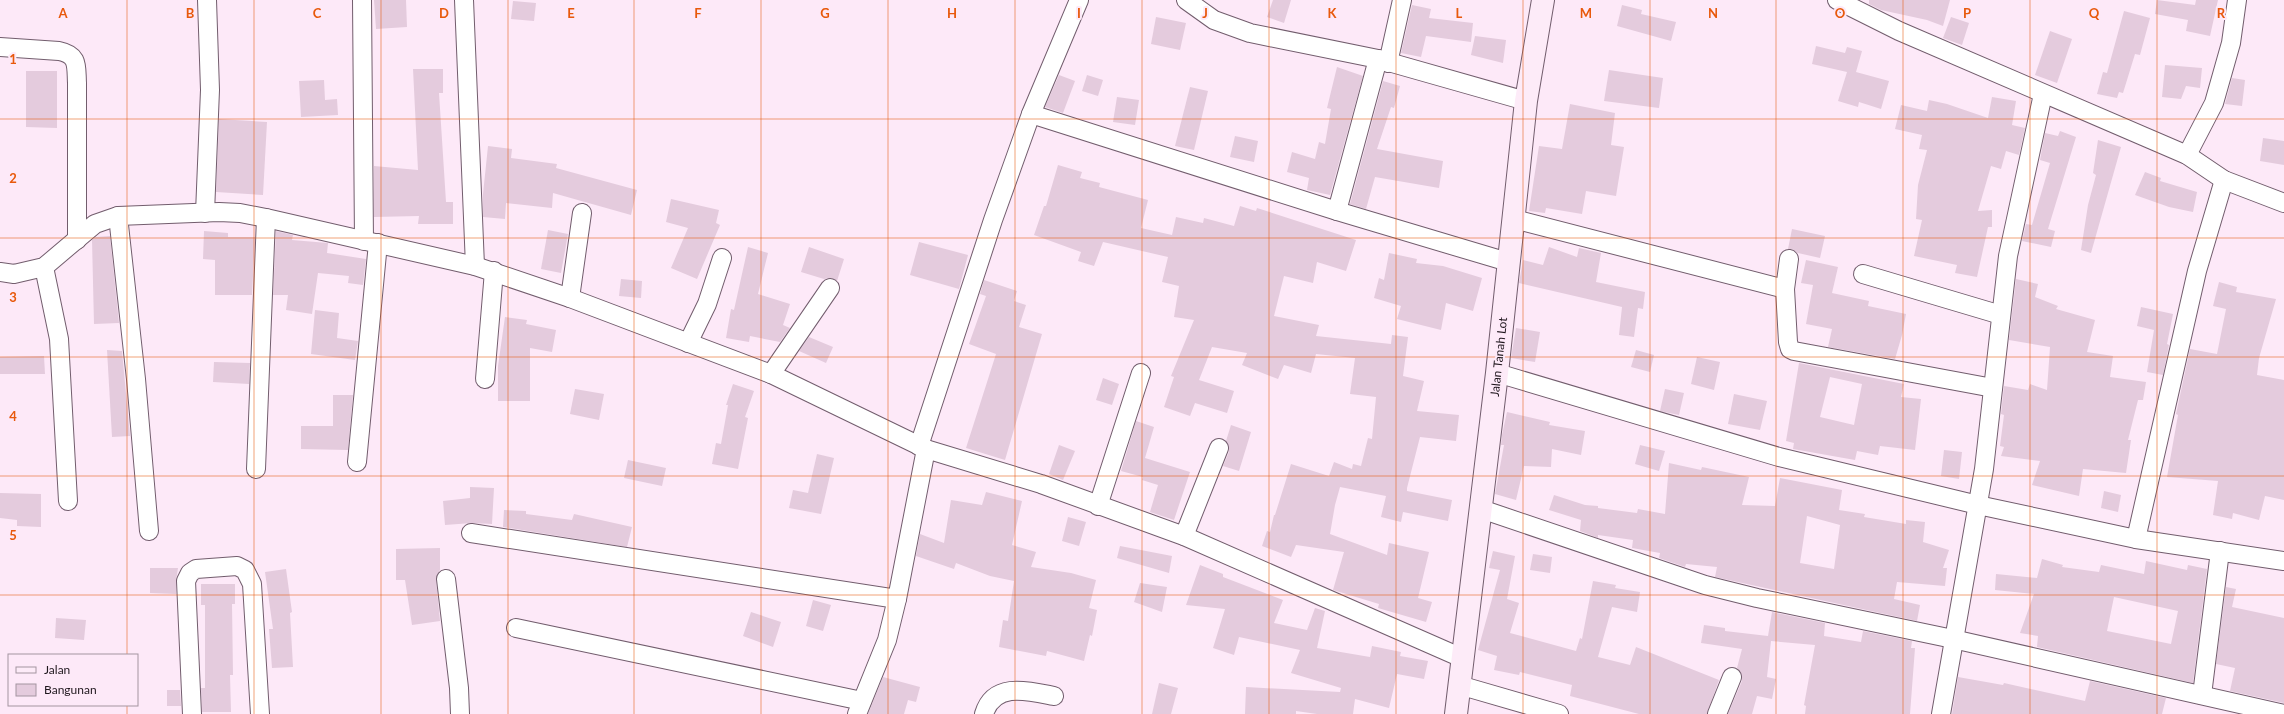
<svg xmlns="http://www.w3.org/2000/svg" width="2284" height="714" font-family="Lato,sans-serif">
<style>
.building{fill:#e4cbdd;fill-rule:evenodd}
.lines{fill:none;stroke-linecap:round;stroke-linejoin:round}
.minor-casing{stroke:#725d6d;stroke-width:20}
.secondary-casing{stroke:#725d6d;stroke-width:24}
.minor{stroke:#fff;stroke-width:18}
.secondary{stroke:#fdebf8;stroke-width:22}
.grid{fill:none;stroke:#e8590c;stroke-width:1;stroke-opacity:0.55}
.labels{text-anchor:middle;stroke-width:4;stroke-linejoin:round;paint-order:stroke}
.street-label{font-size:12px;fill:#1f171d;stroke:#fde9f8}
.grid-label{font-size:13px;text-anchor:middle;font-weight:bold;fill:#e8590c;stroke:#fde9f8;stroke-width:4;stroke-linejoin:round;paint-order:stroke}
</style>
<rect width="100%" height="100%" fill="#fde9f8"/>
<!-- building -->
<g class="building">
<path d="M374,0H406L407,27L376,29Z"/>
<path d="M1273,0H1291L1284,23L1267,17Z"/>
<path d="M1869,0H1950L1943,26L1927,20L1881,10L1869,4Z"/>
<path d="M2157,0L2195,5L2196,0H2218L2210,36L2186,31L2188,20L2155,14Z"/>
<path d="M513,1L536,3L534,21L511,19Z"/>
<path d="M1412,5L1431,9L1429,18L1473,23L1471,42L1426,36L1421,57L1401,53Z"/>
<path d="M1622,5L1642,10L1641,14L1676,22L1671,41L1617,26Z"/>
<path d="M2124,11L2150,18L2140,55L2135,54L2123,93L2119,92L2117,98L2097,94L2103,72L2107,73Z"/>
<path d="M1156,17L1186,23L1180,50L1151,44Z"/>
<path d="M1951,17L1969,23L1962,45L1943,38Z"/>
<path d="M2050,31L2072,39L2057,83L2035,75Z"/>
<path d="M1475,36L1506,40L1503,63L1471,55Z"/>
<path d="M1816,46L1845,53L1847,47L1862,51L1856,72L1889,81L1881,109L1859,102L1858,107L1838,101L1847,72L1812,64Z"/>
<path d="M2165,65L2202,68L2200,88L2186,86L2181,99L2162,97Z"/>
<path d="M1337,67L1363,76L1330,195L1307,190L1309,178L1287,172L1292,152L1315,159L1319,142L1325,144L1331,109L1327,108Z"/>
<path d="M413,69H443V93H439L446,202H453V224H418L419,216L374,217V166L418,170Z"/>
<path d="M1609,70L1663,78L1659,108L1604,101Z"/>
<path d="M26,71H57V128L26,127Z"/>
<path d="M1059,75L1075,81L1063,113L1045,107Z"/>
<path d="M1087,75L1103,80L1098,96L1082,91Z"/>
<path d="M2232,78L2245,80L2242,106L2225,104Z"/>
<path d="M324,80L325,100L337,99L338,115L301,117L299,81Z"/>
<path d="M1383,81L1400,86L1394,108L1391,107L1377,149L1443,161L1439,188L1375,177L1366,209L1350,204Z"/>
<path d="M1190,87L1208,91L1194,150L1175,146Z"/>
<path d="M1117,97L1139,100L1135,125L1113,122Z"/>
<path d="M1992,97L2016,101L2012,125L2025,128L2019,155L2006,151L2001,169L1991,166L1978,211L1992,210V227H1988L1977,277L1955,273L1957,265L1914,256L1922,220L1916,219L1918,185L1927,150L1919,149L1922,135L1895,129L1901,105L1927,111L1929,100L1947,104L1988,118Z"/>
<path d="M1570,104L1615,113L1611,145L1624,147L1616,196L1586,191L1582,214L1546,208L1545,213L1529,211L1539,146L1562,149Z"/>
<path d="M219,119L267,122L263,195L216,192Z"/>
<path d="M2060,131L2076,137L2048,229L2055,231L2051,247L2022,241L2026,224L2032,225L2050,163L2040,160L2045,133L2058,136Z"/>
<path d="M1235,136L1258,141L1254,162L1230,157Z"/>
<path d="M2263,138L2284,141V165L2260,161Z"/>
<path d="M2098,140L2121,147L2091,253L2081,250L2088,205L2096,175L2093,173Z"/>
<path d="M488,146L512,149L511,158L557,164L556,168L637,190L631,215L553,193L552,208L506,203L505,219L483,217V194Z"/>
<path d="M1058,165L1082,172L1080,178L1100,183L1099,187L1148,200L1141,228L1172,235L1176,217L1203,223L1204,218L1234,226L1240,206L1256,211L1257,208L1356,240L1346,271L1317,262L1313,283L1284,276L1274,316L1319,325L1316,336L1391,344L1392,335L1408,337L1403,376L1424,381L1417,411L1459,415L1456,441L1420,437L1407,488V491L1452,500L1448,521L1403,512L1401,522L1381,517L1386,496L1340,487L1335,505L1330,534L1387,555L1389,543L1429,552L1418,598L1432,602L1426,622L1378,608L1379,604L1333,590L1344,552L1296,545L1291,557L1262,546L1267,531L1270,532L1274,515H1275L1291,464L1329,476L1334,462L1352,469L1353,464L1361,466L1368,438L1372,439L1376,397L1350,394L1355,358L1316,354L1311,373L1284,365L1278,379L1242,365L1247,353L1212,347L1199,380L1234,391L1227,413L1195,403L1190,416L1164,407L1174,377L1171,376L1194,320L1174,317L1179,286L1162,282L1168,257L1103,242L1094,266L1078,261L1081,252L1034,235L1044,206H1046Z"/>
<path d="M2145,172L2161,178L2160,181L2197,192L2193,212L2169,207L2135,195Z"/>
<path d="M671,199L719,210L716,223L720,225L697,279L671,268L688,228L666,222Z"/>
<path d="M1792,229L1825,236L1820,258L1798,253L1788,249Z"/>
<path d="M548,230L568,234L561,273L541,269Z"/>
<path d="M204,231L228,233V237H255L252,295H215V260L203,259Z"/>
<path d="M276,231L293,235L292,240L328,243L327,253L366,259L363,285L348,283L349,276L318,273L312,314L286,310L288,295H273Z"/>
<path d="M110,236L119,323L94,324L92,240L96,237Z"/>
<path d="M919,242L968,255L959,289L910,275Z"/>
<path d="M748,247L768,253L758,294L790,304L783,325L790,328L780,342L750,336L749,342L726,338L731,309L734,310Z"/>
<path d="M809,247L844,259L837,281L831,278L824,279L801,272Z"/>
<path d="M1549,247L1577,257L1579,248L1601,253L1596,282L1645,292L1643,309L1638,308L1634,337L1619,335L1622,307L1519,283L1523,260L1543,265Z"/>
<path d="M1389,253L1417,259L1416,263L1443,266L1482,278L1473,311L1446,303L1441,330L1397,319L1401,306L1374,298L1379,278L1384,280Z"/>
<path d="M1806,260L1838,267L1832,293L1869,301L1868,306L1906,314L1902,335L1895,359L1828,347L1832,329L1806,324L1813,285L1801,283Z"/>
<path d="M621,279L642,281L641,298L619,296Z"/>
<path d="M2016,279L2038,284L2035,297L2058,306L2056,309L2095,320L2087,352L2113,356L2110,377L2146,382L2143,400H2138L2128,440H2131L2126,473L2083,469L2079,496L2032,485L2040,461L2001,456L2004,447L2000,446L2004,415L2001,414L2004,386L2028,390L2030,384L2047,390L2050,347L2009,340Z"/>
<path d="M984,280L1017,291L1014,301L1026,305L1019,327L1042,334L1005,460L966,448L996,354L969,344L986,296L980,294Z"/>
<path d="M2219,282L2237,287L2236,292L2276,299L2259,358L2257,375L2284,380V500L2265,496L2259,520L2233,513L2232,519L2213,515L2218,481L2167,477L2178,415L2176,414L2190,349L2217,354L2226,309L2213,306Z"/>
<path d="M2141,307L2173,314L2167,344L2169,345L2163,375L2147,372L2154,330L2137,326Z"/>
<path d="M315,310L339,313L337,338L358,341L355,360L311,354Z"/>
<path d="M505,317L527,320L526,324L556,330L552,352L530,348V401H498V366Z"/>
<path d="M1516,328L1540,332L1535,362L1511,358Z"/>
<path d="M809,337L833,347L826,363L799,351Z"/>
<path d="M107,350L122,351L130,436L112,437Z"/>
<path d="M1636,350L1654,355L1650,372L1631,367Z"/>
<path d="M44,356L45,374H0V357Z"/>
<path d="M1697,357L1720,362L1714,390L1691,384Z"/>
<path d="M214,362L250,363L249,384L213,382Z"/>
<path d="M1799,363L1904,384L1901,397L1921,399L1915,450L1880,446L1878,455L1857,451L1855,460L1793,449L1794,443L1786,441ZM1830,377L1862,384L1854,425L1820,417Z"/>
<path d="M1103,378L1119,384L1112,405L1096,400Z"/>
<path d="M733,384L754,391L745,417L748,418L738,469L712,464L716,443L721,444L728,405H726Z"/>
<path d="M575,389L604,394L599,420L570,414Z"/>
<path d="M1665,389L1684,393L1679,415L1660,411Z"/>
<path d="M1734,394L1767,401L1760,430L1728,424Z"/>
<path d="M333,395H353L348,450L301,449V426H333Z"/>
<path d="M1507,412L1550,422L1549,425L1585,431L1581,455L1552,449L1551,467L1524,466L1516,500L1495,494L1504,445H1501L1502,435Z"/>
<path d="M1136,421L1154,427L1145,458L1190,472L1174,520L1150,512L1158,485L1142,480L1143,477L1121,471Z"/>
<path d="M1231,425L1251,432L1239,471L1223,466L1229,452V446L1226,441Z"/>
<path d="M1059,445L1075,451L1063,480L1049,474Z"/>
<path d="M1640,445L1665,451L1659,471L1635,464Z"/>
<path d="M1944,450L1962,452L1959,479L1941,476Z"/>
<path d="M817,454L834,458L821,514L789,508L793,490L808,493Z"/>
<path d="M628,460L666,468L662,486L624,478Z"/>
<path d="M1669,463L1701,470L1702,467L1749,477L1742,505L1775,506L1780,478L1842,490L1839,510L1865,514L1864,517L1906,524V520L1925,522L1923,542L1949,550L1943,568H1947L1945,586L1897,582L1894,599L1920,605L1917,621L1715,577L1717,567L1686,564L1685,567L1659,558L1660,553L1632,548L1633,540L1598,535V538L1580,531L1581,520L1549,510L1554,495L1585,505L1598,506V508L1637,513L1638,509L1665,514ZM1807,516L1840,525L1834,569L1800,563Z"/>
<path d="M470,487L494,488L492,524L472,523L445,525L443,501L470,498Z"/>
<path d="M2104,491L2121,495L2118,512L2101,508Z"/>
<path d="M986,492L1022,501L1012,545L1036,552L1031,567L1071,573L1096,580L1089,608L1097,610L1092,636L1090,635L1084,661L1047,651L1046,656L999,647L1003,620L1008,621L1014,581L990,576L956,563L954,569L916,556L920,534L944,543L951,500L982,505Z"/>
<path d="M0,493L41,494V527L17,526V520L0,518Z"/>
<path d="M504,510L526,511V514L572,520L574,514L632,527L627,547L503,527Z"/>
<path d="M1068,517L1086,522L1079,546L1062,541Z"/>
<path d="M1120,546L1172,556L1169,573L1117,558Z"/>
<path d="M440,548V570L437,575L436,580L440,621L412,625L405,580H396V549Z"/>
<path d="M1493,551L1515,556L1507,599L1519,603L1510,633L1576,651L1580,638L1582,639L1593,581L1616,585L1615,588L1640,592L1637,612L1612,607L1598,657L1630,665L1636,647L1719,680L1707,714H1639L1570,696L1572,685L1520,672L1519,675L1494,670L1497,656L1478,650L1500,570L1489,568Z"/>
<path d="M1533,554L1552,557L1550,573L1530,570Z"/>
<path d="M2042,559L2063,565L2062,567L2099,572L2101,565L2144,574L2146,561L2187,570L2188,565L2207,569L2193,683L2037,647L2038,636L2020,633L2034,594L1995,590L1996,574L2037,578ZM2114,597L2178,611L2171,644L2107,631Z"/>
<path d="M1200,565L1223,574V577L1283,600L1274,623L1307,630L1315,608L1325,611L1317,648L1370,657L1372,646L1401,652L1400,656L1428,661L1424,679L1397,674L1389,708L1355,699L1353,714H1317L1296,711V714H1245L1246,687L1340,692L1341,688L1291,673L1300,650L1239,637L1234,655L1213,648L1225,609L1186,605Z"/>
<path d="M150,568H178L176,581V594L150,593Z"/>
<path d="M286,569L292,612L290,613L293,667L272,668L269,629H273L265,572Z"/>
<path d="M1140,583L1167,587L1162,612L1134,602Z"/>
<path d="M201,584H235V604H232L233,675H230L231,712H202L201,688H205V605H201Z"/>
<path d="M2226,587L2236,589L2232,607L2284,618V703L2230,691L2235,668L2216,664Z"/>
<path d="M813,600L831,605L823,631L806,626Z"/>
<path d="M751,612L781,622L773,647L743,636Z"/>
<path d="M1772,612L1825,623L1824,636L1861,642L1863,631L1912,641L1911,648H1915L1910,714H1805L1806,706L1804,705L1815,645L1771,641L1767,677L1776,679L1772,699L1757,696L1752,714H1728L1742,681V675L1737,668L1742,649L1701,643L1704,625L1725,628V631L1768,636Z"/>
<path d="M56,618L86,620L84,640L55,638Z"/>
<path d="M883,677L920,687L916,702L908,700L904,714H868Z"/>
<path d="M1958,677L2003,685L2004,683L2085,701L2090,681L2166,698L2162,714H1952Z"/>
<path d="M1159,683L1178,688L1171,714H1152Z"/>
<path d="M167,690H180L181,706H167Z"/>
</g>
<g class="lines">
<defs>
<g id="minor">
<path d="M362,0L364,241"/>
<path d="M464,0L475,266"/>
<path d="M1186,0L1214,20L1250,33L1378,59L1526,101"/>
<path d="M1837,0L1899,31L2187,155L2224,180L2284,203"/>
<path d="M0,47L59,51C79,55 76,66 77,83V240"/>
<path d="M1388,63L1402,0"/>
<path d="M1031,114L1337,211L1508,262"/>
<path d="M2187,155L2214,103L2231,43L2237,0"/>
<path d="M1337,211L1378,59"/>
<path d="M205,213L210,90L207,0"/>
<path d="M118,216L136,379L149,531"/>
<path d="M1514,219L1785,289"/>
<path d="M1789,259L1785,289L1788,342L1790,349L1794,351L1993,388"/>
<path d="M44,267L59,339L68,501"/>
<path d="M0,272L14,274L44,267L95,224L118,216L219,212L240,213L266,218L475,266L570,298L771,374L926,449L1041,484L1184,536L1462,658"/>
<path d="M1863,274L2001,315"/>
<path d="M570,298L582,213"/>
<path d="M688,343L707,304L722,258"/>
<path d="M1497,373L1779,457L1978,505L2136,539L2284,561"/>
<path d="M771,374L830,288"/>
<path d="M485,379L494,271"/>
<path d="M919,446L993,220L1031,114L1079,0"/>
<path d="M357,462L378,243"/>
<path d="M256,469L266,218"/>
<path d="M1098,506L1141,373"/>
<path d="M1481,509L1705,585L1757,598L1953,639L2284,714"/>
<path d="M471,533L897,599"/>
<path d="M1184,536L1219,448"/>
<path d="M2136,539L2197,271L2224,180"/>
<path d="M446,579L459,688L460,714"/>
<path d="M516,628L862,701"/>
<path d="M1459,685L1559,714"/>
<path d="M2202,695L2220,551"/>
<path d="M192,714L186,581L190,573L196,569L237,566L245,570L252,584L260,714"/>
<path d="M857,714L887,640L897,599L926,449"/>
<path d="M984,714C994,681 1029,691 1054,696"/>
<path d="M1717,714L1732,677"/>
<path d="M1941,714L1984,469L2008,256L2043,94"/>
</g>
<path id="secondary" d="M1456,714L1497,373L1526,101L1543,0"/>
</defs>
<!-- minor casing -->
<use href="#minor" class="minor-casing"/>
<!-- secondary casing -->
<use href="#secondary" class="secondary-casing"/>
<!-- minor -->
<use href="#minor" class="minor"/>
<!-- secondary -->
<use href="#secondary" class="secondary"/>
</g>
<!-- grid -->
<path class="grid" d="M127,0V655M254,0V714M381,0V714M508,0V714M634,0V714M761,0V714M888,0V714M1015,0V714M1142,0V714M1269,0V714M1396,0V714M1523,0V714M1650,0V714M1776,0V714M1903,0V714M2030,0V714M2157,0V714M0,119H2284M0,238H2284M0,357H2284M0,476H2284M0,595H2284M127,705V714"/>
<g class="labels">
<!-- street labels -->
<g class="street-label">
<text transform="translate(1499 357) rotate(-84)" y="4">Jalan Tanah Lot</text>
</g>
</g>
<g class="grid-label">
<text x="63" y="18">A</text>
<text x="190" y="18">B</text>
<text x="317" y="18">C</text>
<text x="444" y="18">D</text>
<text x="571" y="18">E</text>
<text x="698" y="18">F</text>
<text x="825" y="18">G</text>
<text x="952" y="18">H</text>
<text x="1079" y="18">I</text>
<text x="1205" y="18">J</text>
<text x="1332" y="18">K</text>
<text x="1459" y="18">L</text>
<text x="1586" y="18">M</text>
<text x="1713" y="18">N</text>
<text x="1840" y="18">O</text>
<text x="1967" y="18">P</text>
<text x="2094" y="18">Q</text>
<text x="2221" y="18">R</text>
<text x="13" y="64">1</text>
<text x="13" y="183">2</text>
<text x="13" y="302">3</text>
<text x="13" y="421">4</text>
<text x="13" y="540">5</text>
</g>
<!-- legend -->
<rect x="8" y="654" width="130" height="52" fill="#fde9f8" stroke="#a495a0"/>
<rect x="16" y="667" width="20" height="6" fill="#fdebf8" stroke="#a495a0"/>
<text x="44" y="674" font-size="12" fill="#1f171d">Jalan</text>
<rect x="16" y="684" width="20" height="12" fill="#e4cbdd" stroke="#a495a0"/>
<text x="44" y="694" font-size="12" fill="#1f171d">Bangunan</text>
</svg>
